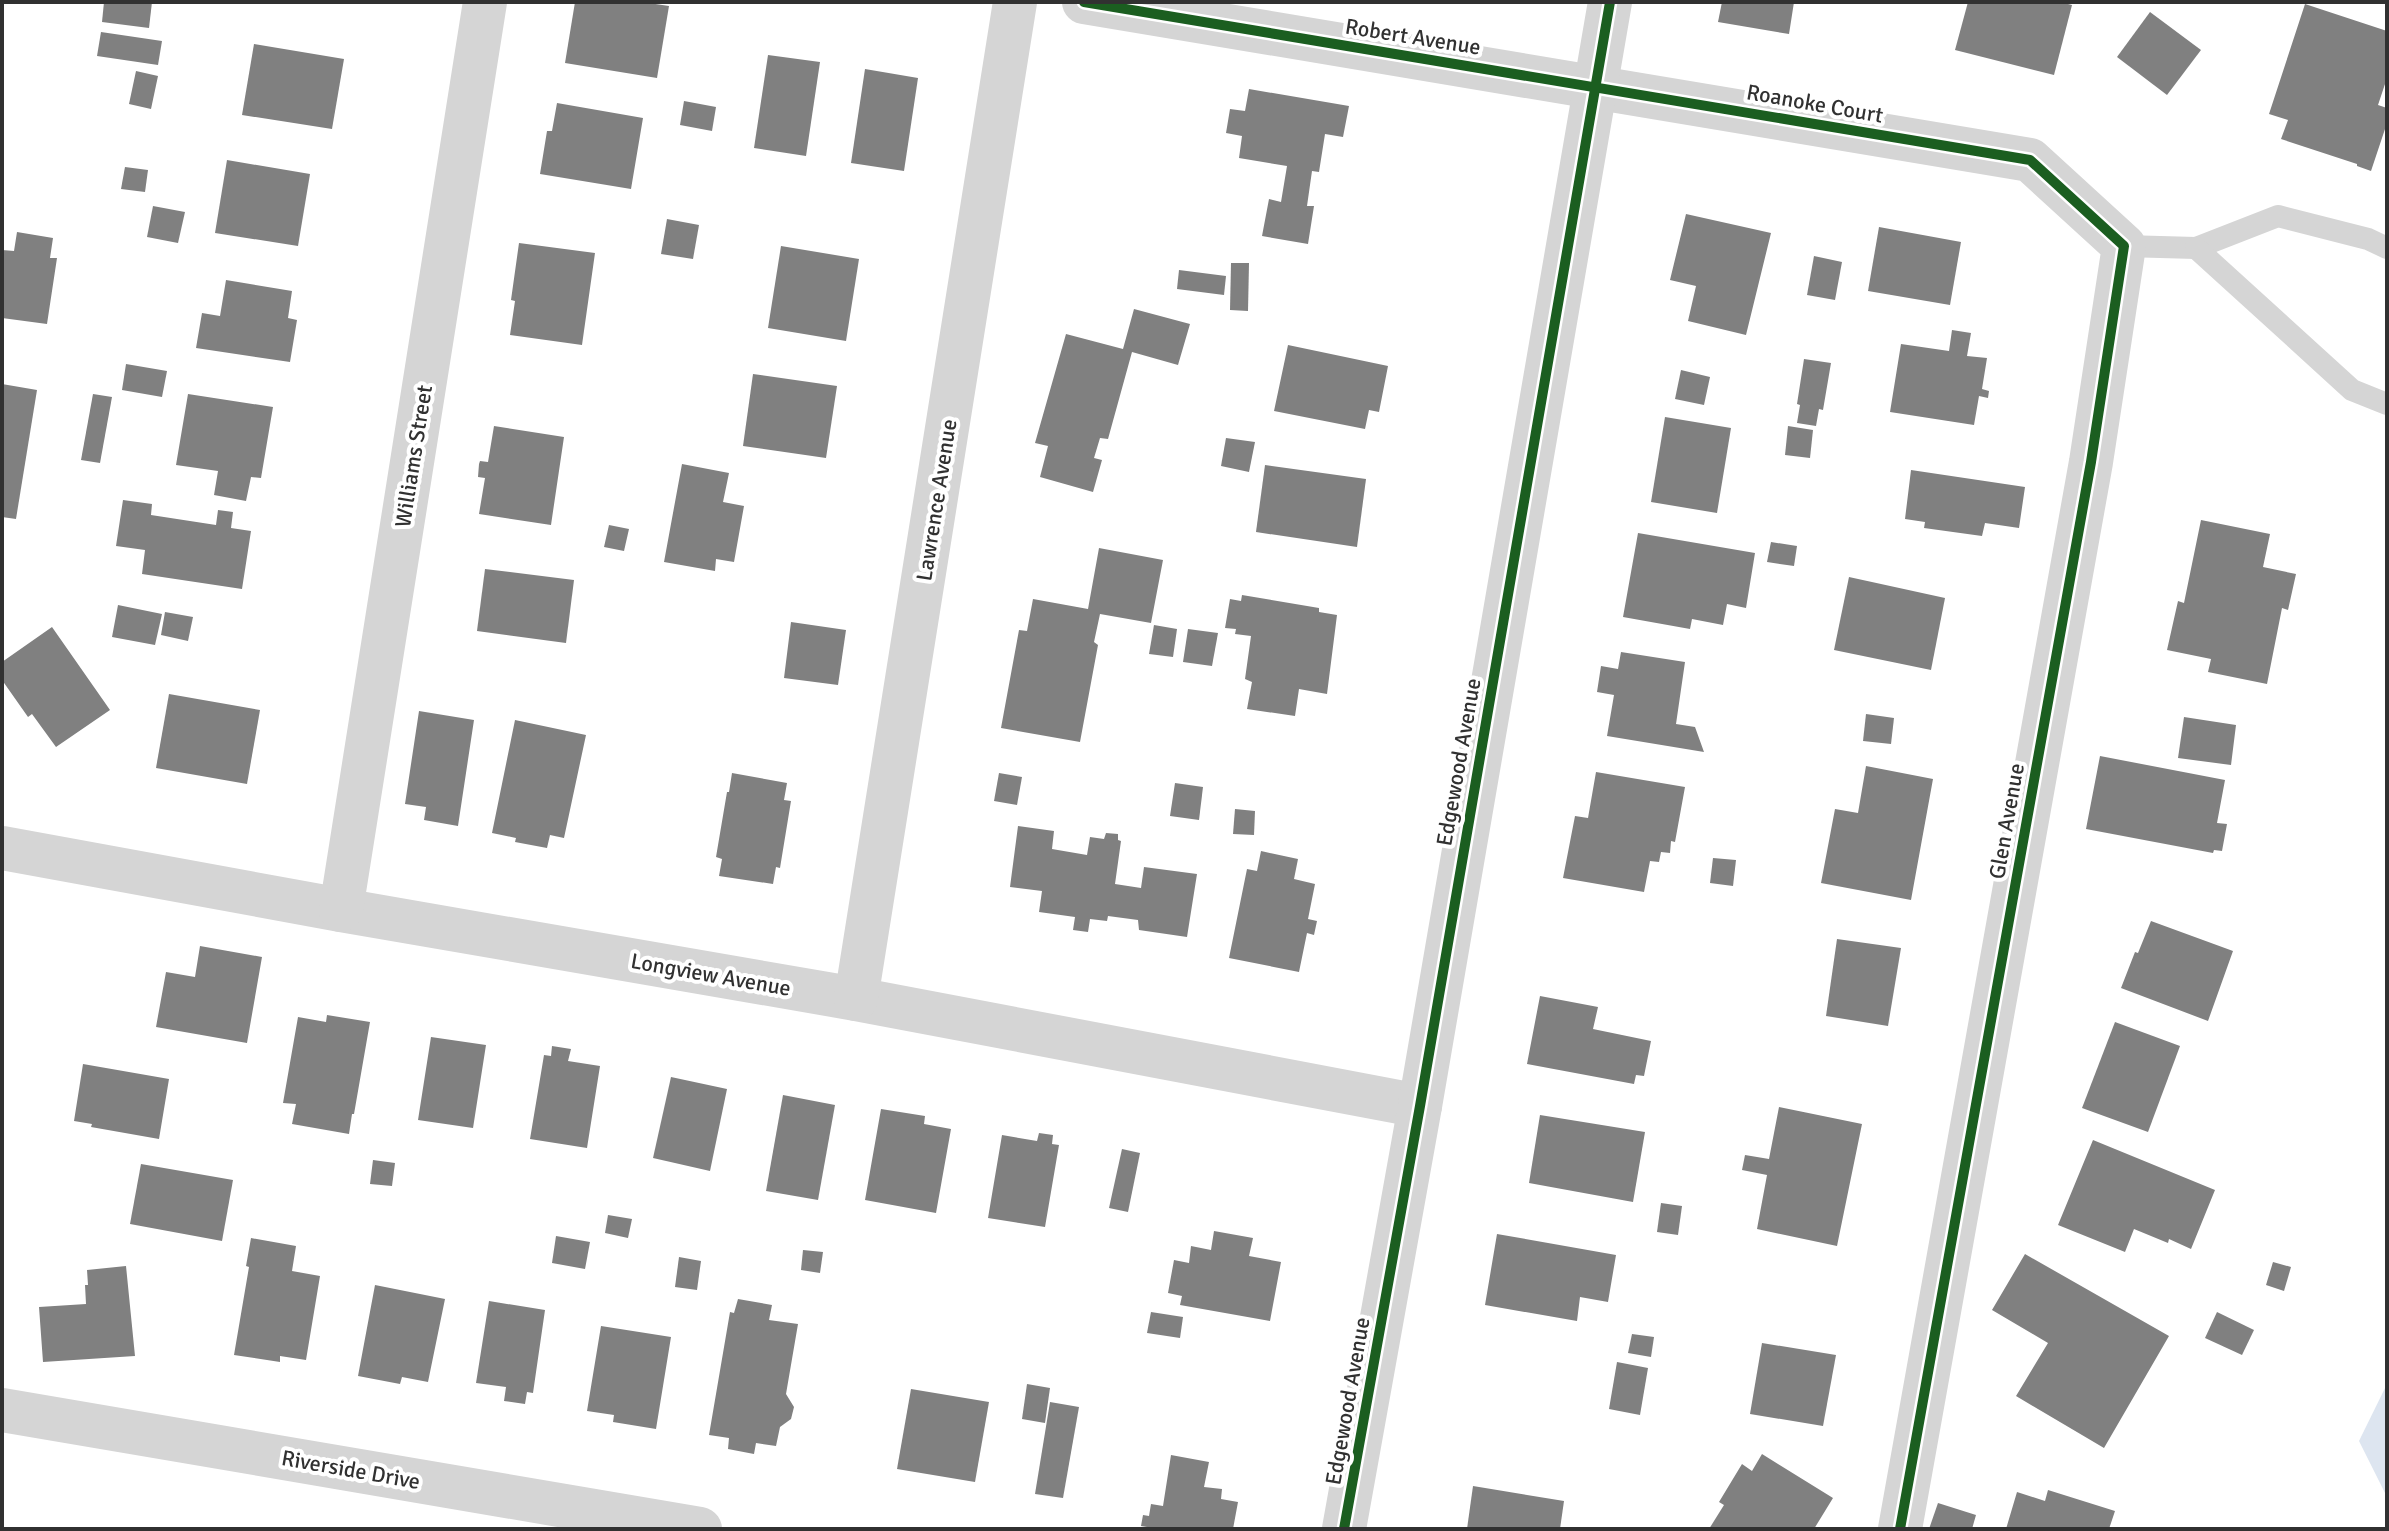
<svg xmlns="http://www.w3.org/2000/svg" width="2389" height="1531" font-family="Signika,sans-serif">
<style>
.water{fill:#dde5f0}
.building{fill:#808080}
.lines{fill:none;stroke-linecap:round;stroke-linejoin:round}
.lane{stroke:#d5d5d5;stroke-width:22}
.street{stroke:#d5d5d5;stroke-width:44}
.cycleway-casing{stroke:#fff;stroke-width:15}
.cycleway{stroke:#1b5e20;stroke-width:10}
.labels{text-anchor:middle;stroke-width:8;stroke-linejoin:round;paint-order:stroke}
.street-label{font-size:22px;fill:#313131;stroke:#fff}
</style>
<rect width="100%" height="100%" fill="#fff"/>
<!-- water -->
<path class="water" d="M2387,1384V1497L2359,1441Z"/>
<!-- building -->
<g class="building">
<path d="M104,2H152L149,28L102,22Z"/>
<path d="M575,2H642L669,6L657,78L565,63Z"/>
<path d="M1722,2H1794L1789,34L1718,22Z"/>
<path d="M1968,2H2060L2072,5L2054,75L1955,50Z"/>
<path d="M2305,4L2387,31V78L2378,105L2387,108V123L2371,171L2357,166V164L2281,139L2288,120L2269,114Z"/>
<path d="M2150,12L2201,50L2167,95L2117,57Z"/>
<path d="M101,32L162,41L158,65L97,56Z"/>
<path d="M254,44L344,59L332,129L242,115Z"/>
<path d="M768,55L820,62L806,156L754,148Z"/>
<path d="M865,69L918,78L904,171L851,163Z"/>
<path d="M136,71L158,76L151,109L129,104Z"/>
<path d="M1249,89L1349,106L1343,137L1325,134L1319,172L1312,171L1307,206H1314L1308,244L1262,236L1269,199L1281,202L1287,166L1239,158L1242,136L1226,133L1230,109L1245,111Z"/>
<path d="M684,101L716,107L712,131L680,125Z"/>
<path d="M557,103L643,118L631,189L540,174L547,131H552Z"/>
<path d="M227,160L310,174L298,246L215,233Z"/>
<path d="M125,167L148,170L145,192L121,189Z"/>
<path d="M153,206L185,212L178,243L147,237Z"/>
<path d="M1686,214L1771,233L1746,335L1688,321L1696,286L1670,280Z"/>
<path d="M667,219L699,225L693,259L661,254Z"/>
<path d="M1879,227L1961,242L1950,305L1868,291Z"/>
<path d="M17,232L53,238L50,258H57L47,324L2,318V250L14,251Z"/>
<path d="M519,243L595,253L582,345L510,335L515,301L511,300Z"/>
<path d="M781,246L859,259L846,341L768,328Z"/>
<path d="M1814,256L1842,262L1835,300L1807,295Z"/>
<path d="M1231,263H1249L1248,311L1230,310Z"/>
<path d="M1179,270L1226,276L1224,295L1177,289Z"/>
<path d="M226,280L292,291L288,318L297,320L290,362L196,348L202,313L220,316Z"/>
<path d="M1134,309L1190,324L1178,365L1132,352L1108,439L1100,438L1094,458L1102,460L1093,492L1040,477L1048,446L1035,443L1066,334L1123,349Z"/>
<path d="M1952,330L1971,333L1967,356L1987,358L1982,389L1989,391L1988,398L1979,396L1974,425L1890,412L1901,344L1949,351Z"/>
<path d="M1288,345L1388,366L1379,412L1369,410L1365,429L1274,411Z"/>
<path d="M1804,359L1831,363L1823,410L1819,409L1816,426L1797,423L1800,405L1797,404Z"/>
<path d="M126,364L167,371L162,397L122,390Z"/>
<path d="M1681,370L1710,377L1704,405L1675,399Z"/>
<path d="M753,374L837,386L826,458L743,446Z"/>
<path d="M2,384L37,390L16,519L2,517Z"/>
<path d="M93,394L112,397L100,463L81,460Z"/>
<path d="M188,394L273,407L261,478L251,477L246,501L214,495L218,471L176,465Z"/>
<path d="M1665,417L1731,428L1717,513L1651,502Z"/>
<path d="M494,426L564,437L551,525L479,514L485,478L478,477L479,464L480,461L488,462Z"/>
<path d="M1788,426L1813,430L1810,458L1785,455Z"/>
<path d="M1226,438L1255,442L1249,472L1221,466Z"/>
<path d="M682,464L729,473L723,502L744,506L734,562L716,559L715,571L664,562Z"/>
<path d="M1265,465L1366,479L1357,547L1256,532Z"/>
<path d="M1911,470L2025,487L2019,528L1985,523L1982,536L1924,528L1925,522L1905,519Z"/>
<path d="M123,500L152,504L151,515L216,525L218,510L233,512L231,528L251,531L242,589L142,574L145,550L116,546Z"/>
<path d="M2201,520L2270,534L2263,567L2296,574L2288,610L2282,608L2267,684L2208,672L2211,659L2167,650L2178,601L2184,603Z"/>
<path d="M609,525L629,529L624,551L604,547Z"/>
<path d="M1638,533L1755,553L1746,608L1727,604L1723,625L1692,619L1690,629L1623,617Z"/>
<path d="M1771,542L1797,546L1794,566L1767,562Z"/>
<path d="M1099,548L1163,560L1151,623L1100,614L1094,642L1098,645L1080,742L1001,728L1019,630L1027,631L1033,599L1088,609Z"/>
<path d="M485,569L574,580L566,643L477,631Z"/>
<path d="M1849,577L1945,598L1931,670L1834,650Z"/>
<path d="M1242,595L1319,608V612L1337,615L1327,694L1299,689L1295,716L1247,709L1252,682L1245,679L1251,636L1235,634L1236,629L1225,628L1230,599L1241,601Z"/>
<path d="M118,605L162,614L155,645L112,637Z"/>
<path d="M165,612L193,617L188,641L161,635Z"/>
<path d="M791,622L846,630L838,685L784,678Z"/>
<path d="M1154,625L1177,629L1173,657L1149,654Z"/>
<path d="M52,627L110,710L56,747L32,714L28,717L2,680V662Z"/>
<path d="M1188,629L1218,633L1212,666L1183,662Z"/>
<path d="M1621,652L1685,662L1676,724L1695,727L1704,752L1607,736L1614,695L1597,692L1601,666L1618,669Z"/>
<path d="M169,694L260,710L247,784L156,768Z"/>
<path d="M419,711L474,720L458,826L424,820L426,807L405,804Z"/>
<path d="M1866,714L1894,718L1891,744L1863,741Z"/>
<path d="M2184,717L2236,725L2231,765L2178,758Z"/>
<path d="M515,720L586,735L564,838L550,835L547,848L515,842L516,838L492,833Z"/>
<path d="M2100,756L2225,780L2217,823L2227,824L2222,851L2214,850L2213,853L2086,829Z"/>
<path d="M1866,766L1933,779L1911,900L1821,883L1835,809L1858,813Z"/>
<path d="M1596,772L1685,787L1675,842L1671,841L1670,853L1661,852L1659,862L1650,861L1644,892L1563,878L1575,816L1588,818Z"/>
<path d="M732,773L787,783L784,800L791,801L780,868L776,867L773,884L719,876L722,859L716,857L727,792H729Z"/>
<path d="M999,773L1022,777L1017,805L994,801Z"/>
<path d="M1175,783L1203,787L1199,820L1170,816Z"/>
<path d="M1235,809L1255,811L1254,835L1233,834Z"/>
<path d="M1018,826L1054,831L1052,849L1087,855L1090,837L1104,839L1106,833L1118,834V840L1121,841L1115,884L1141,888L1144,867L1197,874L1187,937L1139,930L1138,920L1108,916L1107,921L1090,919L1088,932L1073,930L1075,917L1039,912L1042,891L1010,887Z"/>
<path d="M1261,851L1298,859L1294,879L1315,884L1308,919L1317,921L1314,935L1307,933L1299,972L1229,958L1247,869L1257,871Z"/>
<path d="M1713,858L1736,860L1733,886L1710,883Z"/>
<path d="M2151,921L2233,951L2208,1021L2121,988L2135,952L2138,953Z"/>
<path d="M1837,939L1901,948L1888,1026L1826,1016Z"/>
<path d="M200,946L262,957L247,1043L156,1027L166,972L195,977Z"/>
<path d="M1540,996L1598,1007L1593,1029L1651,1041L1644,1076L1636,1075L1634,1084L1527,1064Z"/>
<path d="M327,1015L370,1022L354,1114H352L349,1134L292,1124L296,1104L283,1103L298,1017L326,1022Z"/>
<path d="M2115,1022L2180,1046L2148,1132L2082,1108Z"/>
<path d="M431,1037L486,1045L473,1128L418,1120Z"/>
<path d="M552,1046L571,1049L568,1061L600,1066L587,1148L530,1139L544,1055L551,1056Z"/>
<path d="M83,1064L169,1079L159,1139L91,1127L92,1124L74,1121Z"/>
<path d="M671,1077L727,1089L710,1171L653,1158Z"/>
<path d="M783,1095L835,1105L818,1200L766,1191Z"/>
<path d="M1779,1107L1862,1124L1837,1246L1757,1229L1767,1175L1742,1170L1745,1155L1769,1159Z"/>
<path d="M881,1109L925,1116L924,1124L951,1129L936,1213L865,1200Z"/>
<path d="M1540,1115L1645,1132L1633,1202L1529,1183Z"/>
<path d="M1039,1133L1053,1135L1052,1144L1059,1145L1045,1227L988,1218L1002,1135L1037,1141Z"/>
<path d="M2093,1140L2215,1190L2191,1249L2169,1239L2168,1243L2134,1229L2125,1252L2058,1225Z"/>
<path d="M1122,1149L1140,1153L1128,1212L1109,1208Z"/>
<path d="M373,1160L395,1163L392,1186L370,1184Z"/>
<path d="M141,1164L233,1180L222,1241L130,1224Z"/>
<path d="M1661,1203L1682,1206L1678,1235L1657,1232Z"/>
<path d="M608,1215L632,1219L628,1238L605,1233Z"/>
<path d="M1214,1231L1253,1238L1249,1256L1281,1262L1270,1321L1180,1305L1182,1296L1168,1293L1174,1260L1189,1263L1191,1246L1211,1250Z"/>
<path d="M1497,1234L1616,1255L1608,1302L1580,1297L1577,1321L1485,1305Z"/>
<path d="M556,1236L590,1242L585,1269L552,1263Z"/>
<path d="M251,1238L296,1246L292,1271L320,1276L306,1360L280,1356V1362L234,1355L249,1267L246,1266Z"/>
<path d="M803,1250L823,1252L820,1273L801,1270Z"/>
<path d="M2025,1254L2169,1336L2104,1448L2016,1396L2048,1343L1992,1310Z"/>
<path d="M679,1257L701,1261L697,1290L675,1287Z"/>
<path d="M2273,1262L2291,1267L2284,1291L2266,1285Z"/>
<path d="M126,1266L135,1356L43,1362L39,1307L86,1304L85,1285H88L87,1270Z"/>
<path d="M375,1285L445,1299L428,1382L402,1377L400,1384L358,1376Z"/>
<path d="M738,1299L772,1305L769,1320L798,1324L786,1394L794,1407L791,1419L780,1427L776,1446L756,1443L754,1454L728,1449L729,1438L709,1435L730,1312L734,1313Z"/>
<path d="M489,1301L545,1310L533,1393L527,1392L525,1404L504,1401L506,1387L476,1383Z"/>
<path d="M1151,1312L1183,1317L1180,1338L1147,1333Z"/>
<path d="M2217,1312L2254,1330L2242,1355L2205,1338Z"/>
<path d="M601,1326L671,1337L656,1429L613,1422L614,1415L587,1411Z"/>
<path d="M1632,1334L1654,1337L1651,1357L1628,1353Z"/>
<path d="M1762,1343L1836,1355L1823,1426L1750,1414Z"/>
<path d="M1617,1362L1648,1368L1640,1415L1609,1409Z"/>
<path d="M1027,1384L1050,1388L1045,1423L1022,1419Z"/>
<path d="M911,1389L989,1402L975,1482L897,1469Z"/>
<path d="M1050,1402L1079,1407L1063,1498L1035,1494Z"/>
<path d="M1762,1454L1833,1498L1814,1529H1709L1724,1505L1719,1502L1742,1464L1752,1471Z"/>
<path d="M1171,1455L1209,1462L1204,1487L1222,1489L1221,1499L1238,1502L1233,1529H1146L1147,1527L1141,1526L1143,1515L1149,1516L1151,1504L1163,1506Z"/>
<path d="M1473,1486L1564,1501L1560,1529H1467Z"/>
<path d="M2048,1490L2115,1511L2109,1529H2006L2017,1492L2045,1501Z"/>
<path d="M1938,1503L1976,1515L1972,1529H1929Z"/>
</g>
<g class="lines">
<!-- lane -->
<g class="lane">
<path d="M2124,246L2196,248L2278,216L2368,239L2387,248"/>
<path d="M2196,248L2352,390L2387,404"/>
</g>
<!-- street -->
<g class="street">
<path d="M1084,2L2030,160L2124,246L2091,462L1900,1529"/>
<path d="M2,848L341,910L856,999L1420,1106"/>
<path d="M341,910L485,2"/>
<path d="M856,999L1015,2"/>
<path d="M2,1410L700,1529"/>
<path d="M1344,1529L1420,1106L1610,2"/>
</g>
<defs>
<g id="cycleway">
<path d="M1084,2L2030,160L2124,246L2091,462L1900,1529"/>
<path d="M1344,1529L1420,1106L1610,2"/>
</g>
</defs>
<!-- cycleway casing -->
<use href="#cycleway" class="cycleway-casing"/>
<!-- cycleway -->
<use href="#cycleway" class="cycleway"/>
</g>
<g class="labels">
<!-- street labels -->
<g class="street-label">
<text transform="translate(1413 36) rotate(9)" y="8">Robert Avenue</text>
<text transform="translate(1815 103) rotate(10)" y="8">Roanoke Court</text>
<text transform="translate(413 456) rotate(-81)" y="8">Williams Street</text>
<text transform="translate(936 500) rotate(-81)" y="8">Lawrence Avenue</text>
<text transform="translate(1458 762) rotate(-80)" y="8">Edgewood Avenue</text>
<text transform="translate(2006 821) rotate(-80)" y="8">Glen Avenue</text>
<text transform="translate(711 974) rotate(10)" y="8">Longview Avenue</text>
<text transform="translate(1347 1401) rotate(-80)" y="8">Edgewood Avenue</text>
<text transform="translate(351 1469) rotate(10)" y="8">Riverside Drive</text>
</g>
</g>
<!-- border -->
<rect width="2389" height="1531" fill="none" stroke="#313131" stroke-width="8"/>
</svg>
